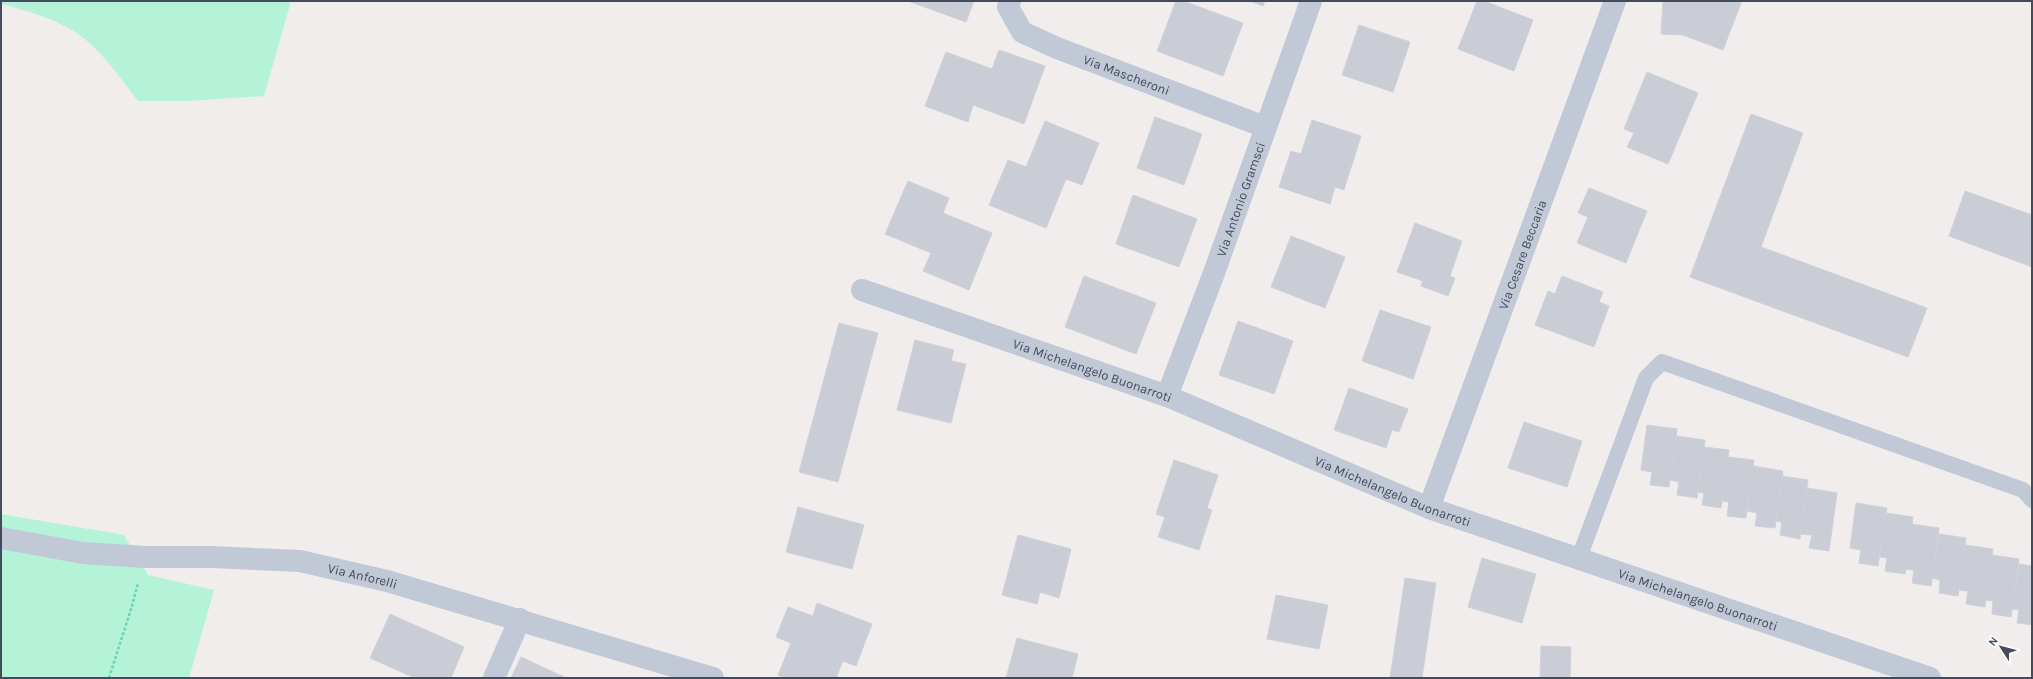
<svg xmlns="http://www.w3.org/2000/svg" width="2033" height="679" font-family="Karla,sans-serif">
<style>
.green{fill:#b4f3d8}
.building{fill:#cacdd5;stroke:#cfd0d9}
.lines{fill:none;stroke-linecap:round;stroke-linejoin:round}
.path{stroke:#69d5b3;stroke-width:2.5;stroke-dasharray:3 2;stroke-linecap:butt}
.service{stroke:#c1c8d6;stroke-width:16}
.minor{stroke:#c1c8d6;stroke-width:22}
.tertiary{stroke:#c1c8d6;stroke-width:22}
.labels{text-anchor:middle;stroke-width:4;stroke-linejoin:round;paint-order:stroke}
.street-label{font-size:13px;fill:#434b5c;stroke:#fff}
</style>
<rect width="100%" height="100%" fill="#f0edec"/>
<!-- green -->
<g class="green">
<path d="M1,1H291L264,96L187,101H138C122,80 106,57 86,40C64,21 28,11 1,4Z"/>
<path d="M1,514L124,535L148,575L214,590L189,678H1Z"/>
</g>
<!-- building -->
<g class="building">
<path d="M908,1H974L966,22Z"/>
<path d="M1176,1H1183L1243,23L1223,76L1157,51Z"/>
<path d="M1250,1H1265L1263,6Z"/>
<path d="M1477,1H1484L1533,20L1514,71L1458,49Z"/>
<path d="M1663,1H1734L1741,3L1723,50L1683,35L1661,34Z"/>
<path d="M1359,25L1410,42L1393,92L1342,75Z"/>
<path d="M999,50L1045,66L1024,124L973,105L968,122L925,106L946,52L992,69Z"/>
<path d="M1647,72L1698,93L1668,164L1627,147L1634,133L1624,129Z"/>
<path d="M1751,114L1803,133L1761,247L1927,308L1908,357L1690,277Z"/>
<path d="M1155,117L1202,134L1184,185L1137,168Z"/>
<path d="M1312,120L1361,136L1344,190L1335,187L1330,204L1279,187L1291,151L1301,154Z"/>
<path d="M1045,121L1099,143L1082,185L1066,179L1046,228L989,205L1008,160L1026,167Z"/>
<path d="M908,181L949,198L943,213L992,233L969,290L923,271L931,253L885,234Z"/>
<path d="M1589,188L1647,211L1626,263L1577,243L1588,217L1578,213Z"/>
<path d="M1965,191L2032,215V267L1949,236Z"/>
<path d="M1133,195L1197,219L1179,267L1116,244Z"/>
<path d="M1415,223L1462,241L1450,276L1455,278L1448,296L1421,286L1423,281L1397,272Z"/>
<path d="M1291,236L1345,257L1325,308L1271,287Z"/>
<path d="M1084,276L1156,303L1136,354L1065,327Z"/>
<path d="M1562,276L1603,292L1599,302L1609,306L1594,347L1535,325L1548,291L1555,294Z"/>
<path d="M1380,310L1431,327L1413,379L1362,361Z"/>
<path d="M1238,321L1293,341L1274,394L1219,375Z"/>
<path d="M839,323L878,333L838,482L799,472Z"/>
<path d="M915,340L954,350L951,361L966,364L951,423L897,410Z"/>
<path d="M1349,388L1408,409L1399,432L1392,430L1386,448L1334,430Z"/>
<path d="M1524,422L1582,441L1567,487L1508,468Z"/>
<path d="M1647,425L1677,429L1669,487L1650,485L1652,472L1641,470Z"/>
<path d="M1676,436L1705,440L1697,498L1677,495L1679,482L1670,480Z"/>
<path d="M1704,447L1729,450L1721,508L1702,505L1704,493L1698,492Z"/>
<path d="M1728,457L1754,460L1746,518L1727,516L1729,502L1722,501Z"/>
<path d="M1174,460L1218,475L1207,508L1212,510L1199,550L1158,537L1165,517L1156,514Z"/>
<path d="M1753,466L1783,471L1775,528L1755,526L1757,513L1747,511Z"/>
<path d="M1782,476L1808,480L1800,539L1780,535L1782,522L1776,521Z"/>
<path d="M1807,488L1837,493L1829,551L1809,548L1812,535L1800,534Z"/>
<path d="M1856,503L1887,508L1878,566L1859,563L1861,550L1850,548Z"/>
<path d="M798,507L864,525L852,569L786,552Z"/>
<path d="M1886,513L1913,517L1905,574L1885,571L1887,558L1880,557Z"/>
<path d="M1911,524L1939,528L1931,586L1912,583L1914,570L1905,569Z"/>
<path d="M1939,534L1966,538L1958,596L1939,593L1940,580L1932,578Z"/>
<path d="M1018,535L1071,549L1059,598L1040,592L1037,604L1002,595Z"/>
<path d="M1965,545L1993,549L1985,607L1966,604L1968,591L1959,590Z"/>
<path d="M1992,555L2019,559L2011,617L1992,614L1993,601L1986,600Z"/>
<path d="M1482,558L1536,574L1522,623L1468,607Z"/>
<path d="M2019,564L2032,566V625L2017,623L2019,610L2012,609Z"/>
<path d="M1405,578L1436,583L1422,678H1390Z"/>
<path d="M1276,595L1328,605L1319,649L1267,639Z"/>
<path d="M817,603L872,624L856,666L843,661L836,678H785L778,675L791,643L776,637L788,607L813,616Z"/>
<path d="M390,614L464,647L451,678H415L370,658Z"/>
<path d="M1017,638L1078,654L1072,678H1006Z"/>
<path d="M1541,646L1571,647L1570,678H1540Z"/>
<path d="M521,657L566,678H511Z"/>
</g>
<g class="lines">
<!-- path -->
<path class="path" d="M109,678L132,606L138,583"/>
<!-- service -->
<path class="service" d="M1579,558L1646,378L1662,362L2023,490L2032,500"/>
<!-- minor -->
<g class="minor">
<path id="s1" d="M1010,1L1008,7L1022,32L1057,48L1265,127"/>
<path id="s2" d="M862,290L1167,396L1429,508L1930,678"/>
<path id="s3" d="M1167,396L1214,273L1311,1"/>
<path id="s4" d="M1429,508L1615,1"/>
<path d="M494,678L520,619"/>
</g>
<!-- tertiary -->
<path class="tertiary" id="s5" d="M1,538L83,553L144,557H212L300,561L387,581L713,678"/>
</g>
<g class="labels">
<!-- street labels -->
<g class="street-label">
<text dy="5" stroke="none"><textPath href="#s1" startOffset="148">Via Mascheroni</textPath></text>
<text dy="5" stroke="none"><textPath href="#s3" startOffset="210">Via Antonio Gramsci</textPath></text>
<text dy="5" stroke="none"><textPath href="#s4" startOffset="270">Via Cesare Beccaria</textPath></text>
<text dy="5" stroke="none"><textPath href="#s2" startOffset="244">Via Michelangelo Buonarroti</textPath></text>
<text dy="5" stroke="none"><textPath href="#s2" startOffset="568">Via Michelangelo Buonarroti</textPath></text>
<text dy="5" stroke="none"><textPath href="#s5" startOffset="365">Via Anforelli</textPath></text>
<text dy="5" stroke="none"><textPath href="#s2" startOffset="892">Via Michelangelo Buonarroti</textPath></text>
</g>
</g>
<!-- border -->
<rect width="2033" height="679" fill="none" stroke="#434b5c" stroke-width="4"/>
<!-- north arrow -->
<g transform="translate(2001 647) rotate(306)" stroke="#ffffff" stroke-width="3" paint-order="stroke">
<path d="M0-3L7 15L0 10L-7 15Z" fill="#434b5c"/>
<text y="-6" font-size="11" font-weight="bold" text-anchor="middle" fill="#434b5c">N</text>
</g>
</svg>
